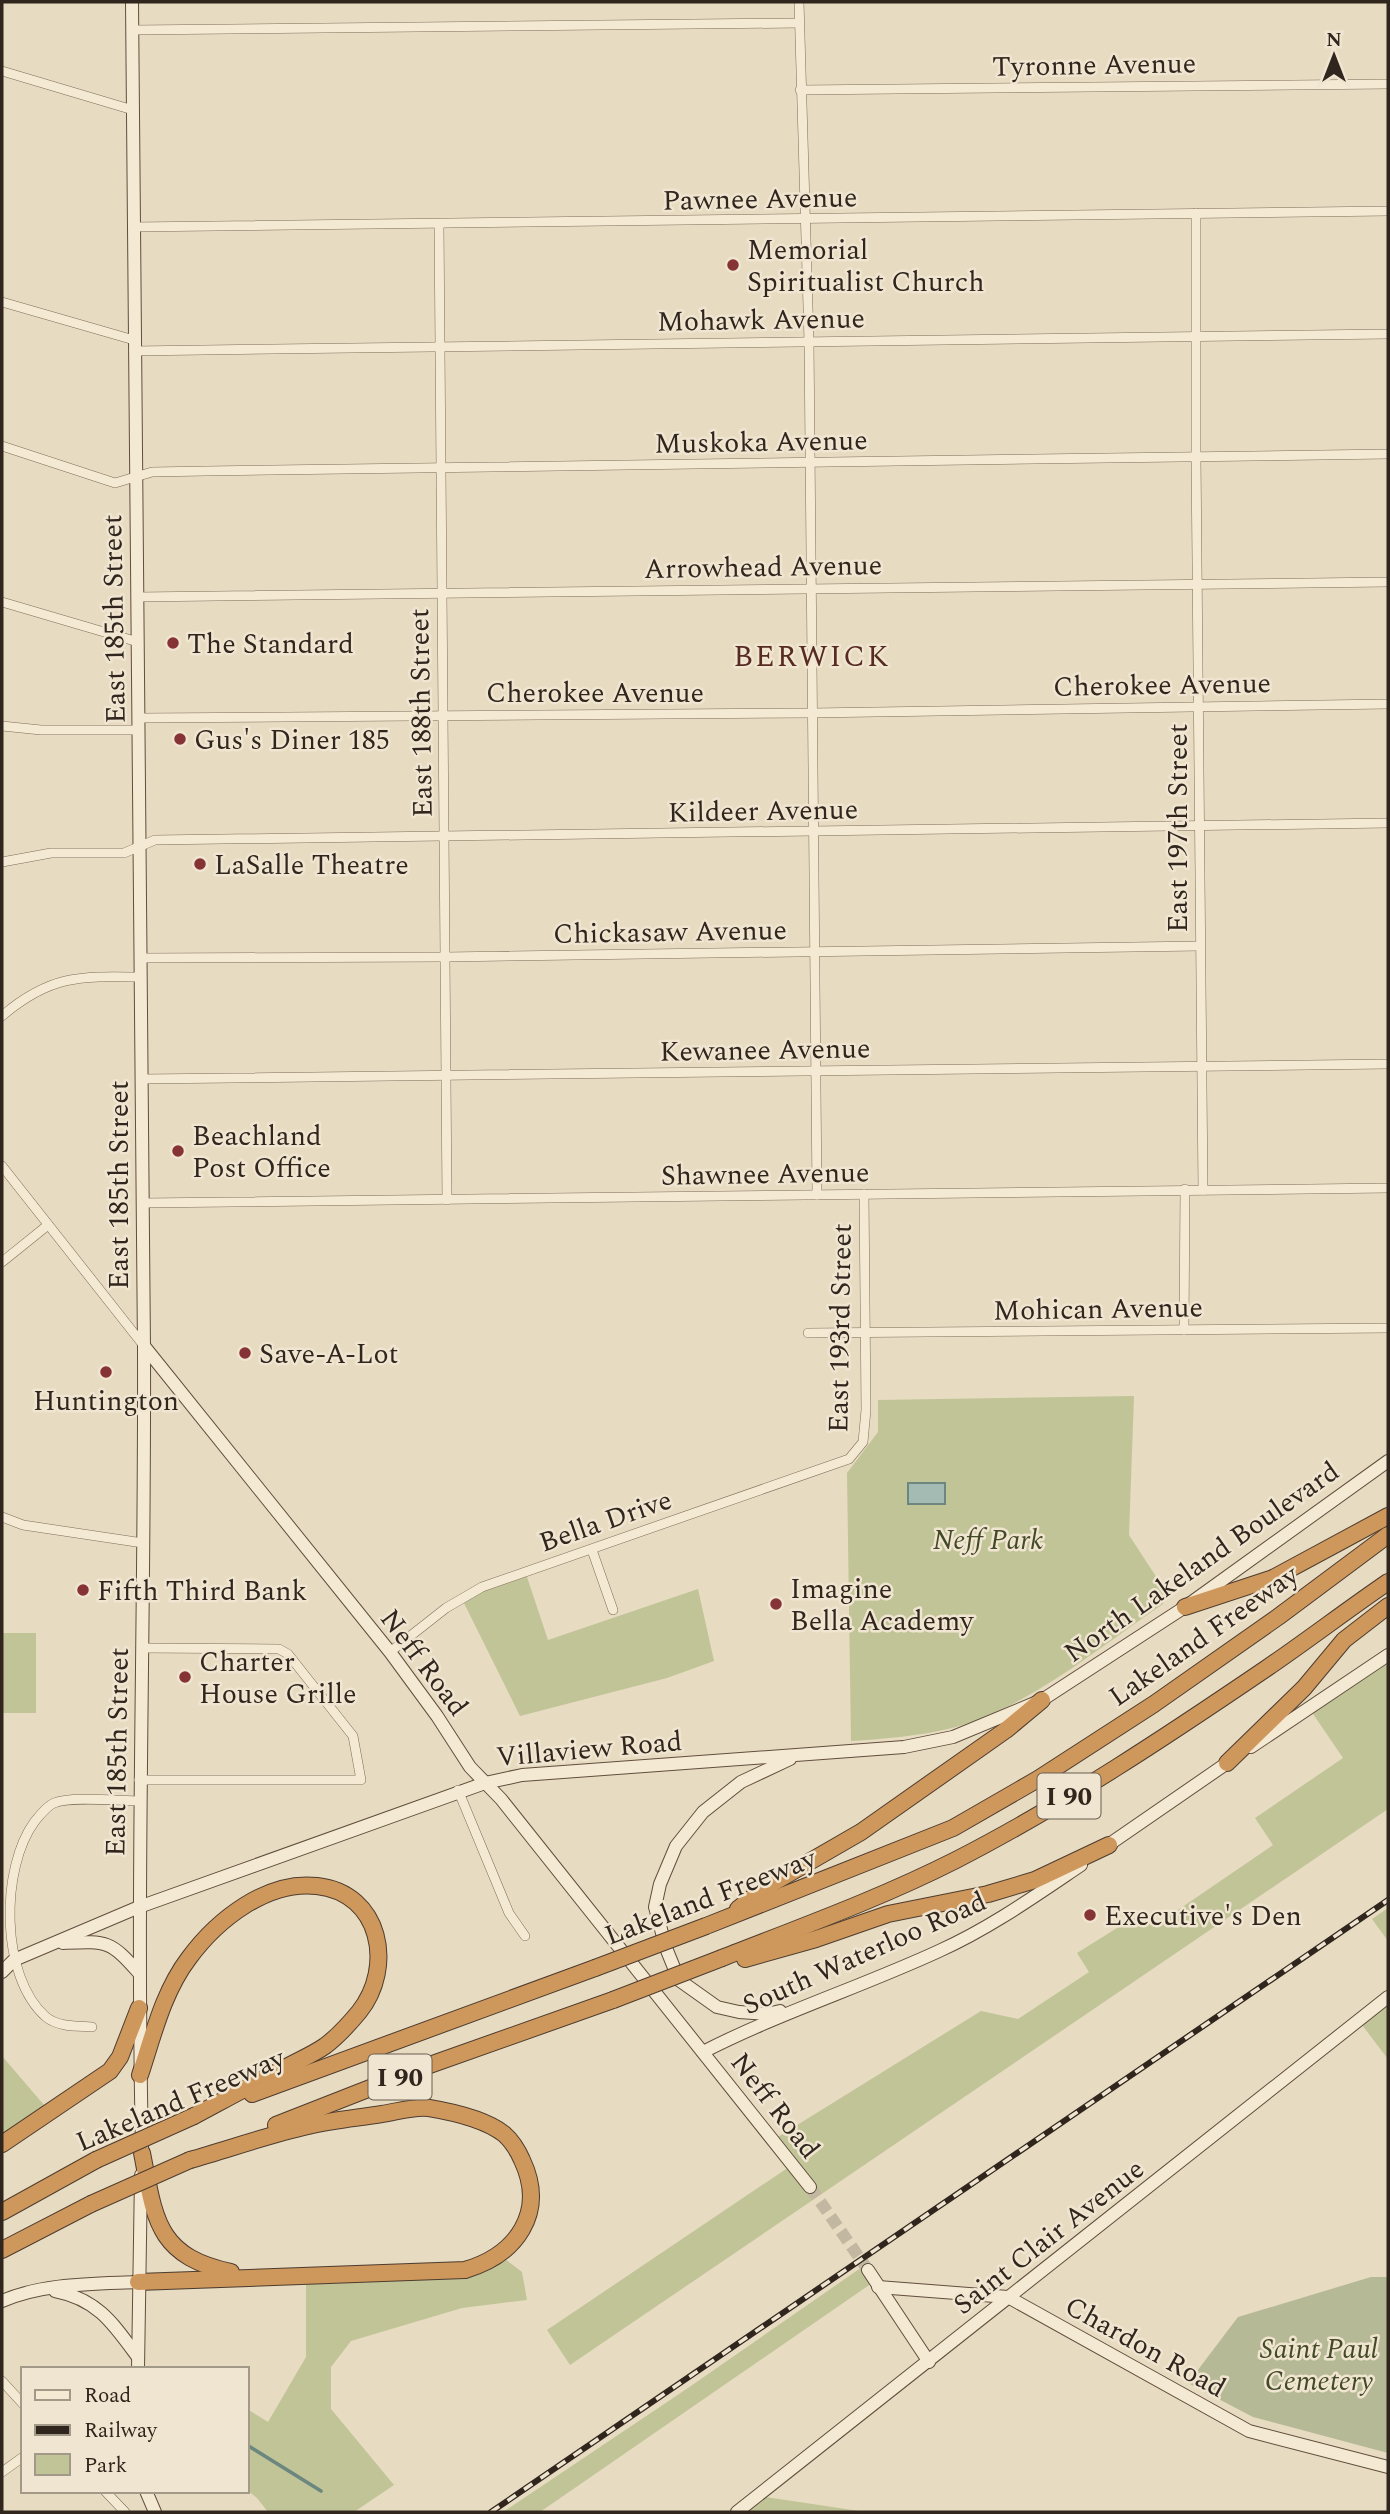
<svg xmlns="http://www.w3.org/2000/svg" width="1390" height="2514" font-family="Spectral,serif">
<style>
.green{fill:#c0c497}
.cemetery{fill:#b6b995}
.water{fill:#a3bbb3;stroke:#6c877f;stroke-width:2}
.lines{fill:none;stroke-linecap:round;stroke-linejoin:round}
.stream{stroke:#6c877f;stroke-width:3.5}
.secondary-tunnel{stroke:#c2b7a0;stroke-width:12;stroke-dasharray:12 6;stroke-linecap:butt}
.street-casing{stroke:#7f6d5b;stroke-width:10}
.secondary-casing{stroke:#614e3e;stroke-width:14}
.highway-casing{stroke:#4d3c2f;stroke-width:18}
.street{stroke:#f4e9d3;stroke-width:9}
.secondary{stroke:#f4e9d3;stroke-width:12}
.highway{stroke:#ce975b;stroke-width:16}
.rail-casing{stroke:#30261d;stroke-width:6}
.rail{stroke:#f0e5d0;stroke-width:3.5;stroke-dasharray:10;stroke-linecap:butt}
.highway-bridge-casing{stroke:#4d3c2f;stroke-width:18;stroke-linecap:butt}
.highway-bridge{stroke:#ce975b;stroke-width:16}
.poi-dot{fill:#863336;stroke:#f0e5d0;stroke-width:2.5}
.labels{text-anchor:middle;stroke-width:5;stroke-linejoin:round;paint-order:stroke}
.shield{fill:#f0e5d0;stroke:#6a5f53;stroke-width:2}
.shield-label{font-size:26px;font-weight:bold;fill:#30261d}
.street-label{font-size:28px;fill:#30261d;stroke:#f0e5d0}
.poi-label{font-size:28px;fill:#30261d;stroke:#f0e5d0;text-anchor:start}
.park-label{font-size:28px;font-style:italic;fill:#434a27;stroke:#f0e5d0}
.neighbourhood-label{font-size:30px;letter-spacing:2px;fill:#582b22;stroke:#f0e5d0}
</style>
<rect width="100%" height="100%" fill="#e7dbc1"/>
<!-- green -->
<g class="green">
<path d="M1134,1396L1129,1535L1168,1595L1163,1604C1098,1648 1028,1708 952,1728C919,1736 885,1739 851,1741L847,1473L878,1432V1400Z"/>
<path d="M525,1571L548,1640L698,1589L714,1661L667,1678L520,1716L462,1599Z"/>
<rect x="2" y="1633" width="34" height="80"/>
<path d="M1388,1655V1809L570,2365L547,2330L792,2165L773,2140L981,2011L1018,2019L1089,1972L1077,1953L1133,1918L1156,1925L1273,1845L1255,1818L1343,1758L1309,1708Z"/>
<path d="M1388,1908V1941L1372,1919Z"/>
<path d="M1388,1997V2059L1359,2021Z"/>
<path d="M2,2056L50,2112L2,2144Z"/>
<path d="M500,2255L522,2272L527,2300L462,2308L351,2341L331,2367V2409L394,2485L354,2512H268L257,2498L247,2490V2409L268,2422L306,2357V2276L408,2273Z"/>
<path d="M865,2265L875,2281L540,2512H503L688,2388Z"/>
<path d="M758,2496L866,2512H737Z"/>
</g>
<!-- cemetery -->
<path class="cemetery" d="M1371,2277H1388V2453L1253,2417L1188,2383L1238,2317Z"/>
<!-- water -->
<rect class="water" x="908" y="1483" width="37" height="21"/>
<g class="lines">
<!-- stream -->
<path class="stream" d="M247,2445L321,2491"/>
<!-- secondary-tunnel -->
<path class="secondary-tunnel" d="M810,2187L868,2270"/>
<defs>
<g id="street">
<path d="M799,2L809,341L817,1195"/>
<path d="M133,30L799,23"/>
<path d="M2,71L133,110"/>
<path d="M800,90L1388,84"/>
<path d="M1196,213V457L1203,1190"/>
<path d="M439,225L447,1200"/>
<path d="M133,227L1388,211"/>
<path d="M2,302L134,340"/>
<path d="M134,351L1388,334"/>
<path d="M2,446L115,483L152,472L206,471L1388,454"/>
<path d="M138,597L1388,582"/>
<path d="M2,602L138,642"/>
<path d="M139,718L812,713L1388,704"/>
<path d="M2,726L41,730H139"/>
<path d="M2,862L51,853H124L155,840L1388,823"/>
<path d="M140,958L445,957L1200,946"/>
<path d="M2,1016C50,975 80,976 140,977"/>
<path d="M142,1079L1388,1064"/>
<path d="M2,1166L144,1346"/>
<path d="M142,1203L1388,1188"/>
<path d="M2,1262L48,1225"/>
<path d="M1184,1330L1185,1189"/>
<path d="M808,1333L1388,1328"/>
<path d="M2,1517L23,1525L143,1543"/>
<path d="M592,1550L613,1610"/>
<path d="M390,1652L446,1608L482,1587L849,1459L863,1442L866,1410L864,1194"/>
<path d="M139,1780H361L353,1736L288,1654L279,1649L142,1648"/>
<path d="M458,1790L509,1913L525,1936"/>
<path d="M92,2027C77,2026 58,2027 46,2017C0,1977 0,1868 35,1821C40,1815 47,1806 54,1803C70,1796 120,1801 140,1801"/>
<path d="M2,2381L23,2404"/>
<path d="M2,2472L23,2457"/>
<path d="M105,2491L125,2512"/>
</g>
<g id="secondary">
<path d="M132,2C134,451 142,900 144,1349C145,1615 136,1881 142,2147"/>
<path d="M144,1346L390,1652L437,1716L470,1767L501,1799L810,2187"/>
<path d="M1251,1747L1388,1655"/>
<path d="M1101,1850L1233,1759"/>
<path d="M63,1943C107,1941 110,1940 139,1973"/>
<path d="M2,1972L14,1960L139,1907L485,1783L522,1775L904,1747L953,1737L1042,1700L1185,1607L1388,1461"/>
<path d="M780,2011L767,2014L739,2012L717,2007L679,1980L666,1948L655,1907L660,1884L676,1846L703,1812L741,1782L790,1759"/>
<path d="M703,2052C779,2013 861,1987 939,1951C990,1928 1035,1896 1081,1865"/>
<path d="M868,2270L929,2362"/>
<path d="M878,2287L1008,2297L1249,2431L1388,2467"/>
<path d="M55,2291C97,2299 113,2323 137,2356"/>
<path d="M2,2301C44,2283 93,2284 138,2282"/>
<path d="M138,2369L141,2175"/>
<path d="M146,2491L155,2512"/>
<path d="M737,2512L1388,1997"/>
</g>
<g id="highway">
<path d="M1185,1607L1273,1578L1388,1516"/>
<path d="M1227,1763L1304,1688L1344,1640L1388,1606"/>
<path d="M738,1909L764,1888L861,1832L1006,1730L1042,1700"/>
<path d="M706,1926L953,1828L1038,1779L1154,1704L1278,1617L1388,1535"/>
<path d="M722,1958C801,1927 881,1898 956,1860C1065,1804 1167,1736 1267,1668C1308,1640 1347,1610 1388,1582"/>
<path d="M745,1959L816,1939L888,1914L988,1894L1035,1880L1109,1845"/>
<path d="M140,2075C153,2036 163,1992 189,1958C217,1920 267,1880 317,1886C381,1893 395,1967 359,2012C349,2024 337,2037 325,2046C312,2055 297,2061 283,2069C253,2084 224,2100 194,2116"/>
<path d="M252,2094L595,1968"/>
<path d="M276,2125L424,2067L613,2000"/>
<path d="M2,2144L110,2071L120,2057L139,2008"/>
<path d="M142,2153C155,2219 156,2256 231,2272"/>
<path d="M2,2212L96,2160"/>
<path d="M2,2250L91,2204"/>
<path d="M138,2282L465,2270C516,2255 547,2213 522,2160C518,2151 512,2141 504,2134C485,2119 453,2112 429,2108C414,2106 396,2112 382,2114C357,2118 332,2120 308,2126C268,2135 229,2149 190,2160"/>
</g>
</defs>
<!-- street casing -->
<use href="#street" class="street-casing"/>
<!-- secondary casing -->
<use href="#secondary" class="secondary-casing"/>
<!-- highway casing -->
<use href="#highway" class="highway-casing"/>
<!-- street -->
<use href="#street" class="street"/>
<!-- secondary -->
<use href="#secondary" class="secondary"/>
<!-- highway -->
<use href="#highway" class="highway"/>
<defs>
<path id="rail" d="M491,2512L1388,1900"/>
</defs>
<!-- rail casing -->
<use href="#rail" class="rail-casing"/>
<!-- rail -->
<use href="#rail" class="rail"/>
<defs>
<g id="highway-bridge">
<path d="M595,1968L706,1926"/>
<path d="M613,2000L722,1958"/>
<path d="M96,2160L194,2116"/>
<path d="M91,2204L190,2160"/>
</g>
</defs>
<!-- highway-bridge casing -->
<use href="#highway-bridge" class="highway-bridge-casing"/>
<!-- highway-bridge -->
<use href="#highway-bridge" class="highway-bridge"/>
</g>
<!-- markers -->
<g class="poi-dot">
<circle cx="733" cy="265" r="7"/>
<circle cx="173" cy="643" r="7"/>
<circle cx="180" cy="739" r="7"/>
<circle cx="200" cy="864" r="7"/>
<circle cx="178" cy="1151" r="7"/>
<circle cx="245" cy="1353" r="7"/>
<circle cx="106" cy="1372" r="7"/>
<circle cx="83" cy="1590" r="7"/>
<circle cx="776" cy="1604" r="7"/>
<circle cx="185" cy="1677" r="7"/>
<circle cx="1090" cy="1915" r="7"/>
</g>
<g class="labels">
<!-- shield labels -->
<g class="shield">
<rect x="1037.5" y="1773.5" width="63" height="45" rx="5"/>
<rect x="368.5" y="2054.5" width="63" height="45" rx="5"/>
</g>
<g class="shield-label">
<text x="1069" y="1805">I 90</text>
<text x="400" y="2086">I 90</text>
</g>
<!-- street labels -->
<g class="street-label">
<text transform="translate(1094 64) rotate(-1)" y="10">Tyronne Avenue</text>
<text transform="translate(760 198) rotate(-1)" y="10">Pawnee Avenue</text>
<text transform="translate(761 319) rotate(-1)" y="10">Mohawk Avenue</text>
<text transform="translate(761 441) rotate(-1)" y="10">Muskoka Avenue</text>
<text transform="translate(763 566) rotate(-1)" y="10">Arrowhead Avenue</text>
<text transform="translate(113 619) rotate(-91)" y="10">East 185th Street</text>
<text transform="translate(1162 684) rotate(-1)" y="10">Cherokee Avenue</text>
<text x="595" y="702">Cherokee Avenue</text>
<text transform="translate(420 713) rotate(-91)" y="10">East 188th Street</text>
<text transform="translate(763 810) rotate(-1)" y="10">Kildeer Avenue</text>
<text transform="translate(1177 828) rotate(-90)" y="10">East 197th Street</text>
<text transform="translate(670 931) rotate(-1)" y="10">Chickasaw Avenue</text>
<text transform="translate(765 1049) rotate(-1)" y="10">Kewanee Avenue</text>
<text transform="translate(765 1173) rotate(-1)" y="10">Shawnee Avenue</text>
<text transform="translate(118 1185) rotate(-90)" y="10">East 185th Street</text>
<text transform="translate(1098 1308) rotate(-1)" y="10">Mohican Avenue</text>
<text transform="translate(839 1328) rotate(-89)" y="10">East 193rd Street</text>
<text transform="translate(605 1520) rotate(-19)" y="10">Bella Drive</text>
<text transform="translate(1201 1561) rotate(-35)" y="10">North Lakeland Boulevard</text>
<text transform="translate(1203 1635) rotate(-35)" y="10">Lakeland Freeway</text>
<text transform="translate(425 1662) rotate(53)" y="10">Neff Road</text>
<text transform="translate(589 1748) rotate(-5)" y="10">Villaview Road</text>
<text transform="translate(116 1752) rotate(-89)" y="10">East 185th Street</text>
<text transform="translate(710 1896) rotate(-21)" y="10">Lakeland Freeway</text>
<text transform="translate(864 1952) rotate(-24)" y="10">South Waterloo Road</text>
<text transform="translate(180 2099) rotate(-23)" y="10">Lakeland Freeway</text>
<text transform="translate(776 2105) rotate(52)" y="10">Neff Road</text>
<text transform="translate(1048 2236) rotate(-38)" y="10">Saint Clair Avenue</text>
<text transform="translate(1146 2346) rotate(29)" y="10">Chardon Road</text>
</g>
<!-- poi labels -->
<g class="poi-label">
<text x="747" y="259">Memorial<tspan x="747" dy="32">Spiritualist Church</tspan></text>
<text x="187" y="653">The Standard</text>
<text x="194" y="749">Gus's Diner 185</text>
<text x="214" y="874">LaSalle Theatre</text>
<text x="192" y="1145">Beachland<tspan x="192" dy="32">Post Office</tspan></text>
<text x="259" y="1363">Save-A-Lot</text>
<text x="106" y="1410" text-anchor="middle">Huntington</text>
<text x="790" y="1598">Imagine<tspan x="790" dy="32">Bella Academy</tspan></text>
<text x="97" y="1600">Fifth Third Bank</text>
<text x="199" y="1671">Charter<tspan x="199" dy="32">House Grille</tspan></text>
<text x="1104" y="1925">Executive's Den</text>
</g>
<!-- park labels -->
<g class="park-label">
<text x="988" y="1549">Neff Park</text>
<text x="1319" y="2358">Saint Paul<tspan x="1319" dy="32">Cemetery</tspan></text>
</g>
<!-- neighbourhood labels -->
<g class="neighbourhood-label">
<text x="812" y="666">BERWICK</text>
</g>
</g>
<!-- border -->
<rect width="1390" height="2514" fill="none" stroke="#30261d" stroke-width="7"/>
<!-- legend -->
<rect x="21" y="2367" width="228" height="126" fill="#f0e5d0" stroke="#a39988" stroke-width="2"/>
<rect x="35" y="2390" width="35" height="10" fill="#f4e9d3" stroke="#a39988" stroke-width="2"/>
<text x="84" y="2402" font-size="21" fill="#30261d">Road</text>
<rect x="35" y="2425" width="35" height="10" fill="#30261d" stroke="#a39988" stroke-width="2"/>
<text x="84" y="2437" font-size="21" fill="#30261d">Railway</text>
<rect x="35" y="2454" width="35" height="21" fill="#c0c497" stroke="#a39988" stroke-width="2"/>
<text x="84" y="2472" font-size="21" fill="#30261d">Park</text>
<!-- north arrow -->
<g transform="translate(1334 56)" stroke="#f0e5d0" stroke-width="5" paint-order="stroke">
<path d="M0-5L12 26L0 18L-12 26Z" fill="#30261d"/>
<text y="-10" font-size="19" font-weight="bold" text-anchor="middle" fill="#30261d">N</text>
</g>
</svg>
